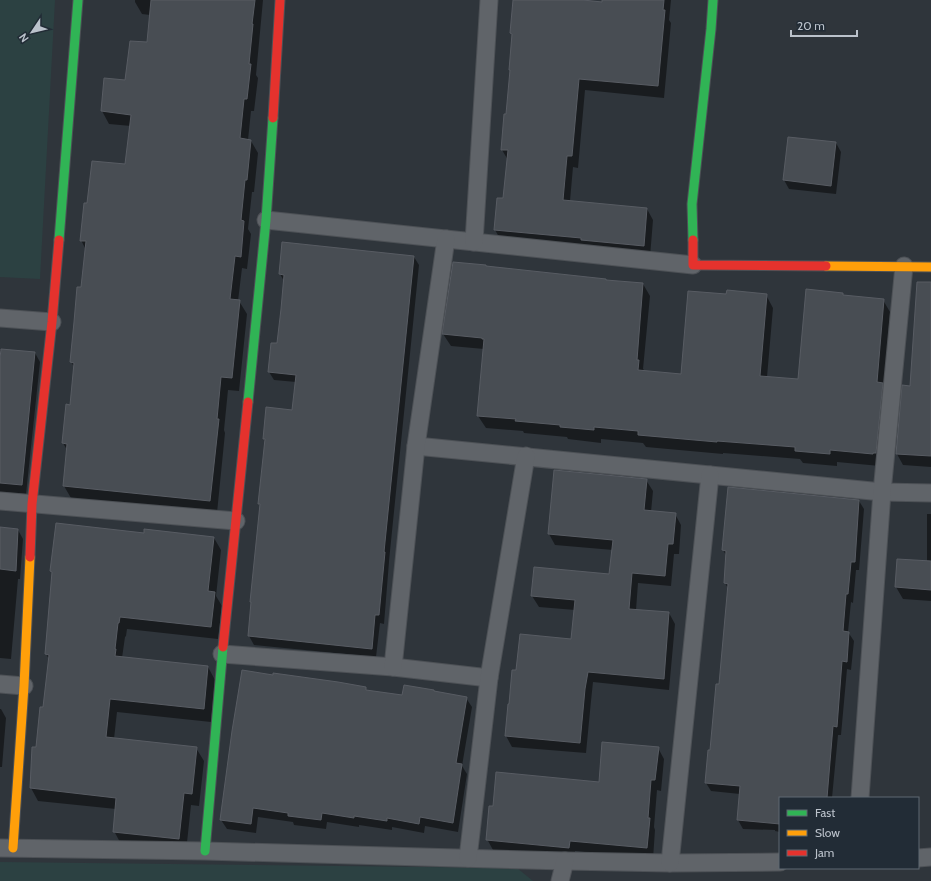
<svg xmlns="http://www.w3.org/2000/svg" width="931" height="881" font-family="Cabin,sans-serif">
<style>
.green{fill:#2c4142}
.shadow{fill:#0007}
.building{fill:#484d53;stroke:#585c63}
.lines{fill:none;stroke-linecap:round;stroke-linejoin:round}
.street-casing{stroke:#4d5156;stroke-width:19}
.fast-casing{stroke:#4d5156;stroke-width:11}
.slow-casing{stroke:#4d5156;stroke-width:11}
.jam-casing{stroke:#4d5156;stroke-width:11}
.street{stroke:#606469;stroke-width:17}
.fast{stroke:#30b455;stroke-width:9}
.slow{stroke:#ff9f0a;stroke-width:9}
.jam{stroke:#e5322d;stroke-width:9}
</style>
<rect width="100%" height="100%" fill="#2f353b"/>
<!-- green -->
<g class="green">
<path d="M0,0H55L40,279L0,277Z"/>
<path d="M0,862L517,868L533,881H0Z"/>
</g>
<!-- shadow -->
<g class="shadow">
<path d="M135,0H263L256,75L258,78L254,111H251L248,140L251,141L258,153L254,192H252L248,229L251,234L247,269L242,268L238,301H239L247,314L239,391L228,390L224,430L225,433L217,513L71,498L64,486L67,450L63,443L71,406L75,368L71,362L82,289L86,250L81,240L88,204L126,165L131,126L109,124L102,111L126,81L147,43L150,15L142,14L135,2Z"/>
<path d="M514,0H572L602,3L603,0H671L669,20L671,23L664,98L585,90L578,168L573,167L570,201L647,209L653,220L650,257L502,242L495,230L504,200L508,160L502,150L507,115L513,37L511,33Z"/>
<path d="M836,143L841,152L836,194L789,189L784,180Z"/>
<path d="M414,257L419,265L389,561V562L384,624L380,623L376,657L254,645L249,636L261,507L259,504L265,442L264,439L267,408L293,411L296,382L274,380L269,372L278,344L285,283L280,274Z"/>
<path d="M486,267L643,284L650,296L643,369L645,371L682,375L727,295H766L773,308L767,377L799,380L842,294L844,296L883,300L890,312L884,387L880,466L837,462V466L803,463L800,459L723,453V454L646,447L643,443L601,439V443L568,439L567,437L524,433L523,431L486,428L478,416L484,349L451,346L443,334Z"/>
<path d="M931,308V467L903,465L897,454L911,387Z"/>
<path d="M0,350L35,353L40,362L26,494L0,492Z"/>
<path d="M646,480L653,491L651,512L675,514L681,525L679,554H674L671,586L638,583L636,610L669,613L675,624L669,690L593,682L591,701L586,753L512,747L506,736L517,671L572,640L575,610L539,607L532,596L610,576L613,550L555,545L549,534Z"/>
<path d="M729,488L859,501L864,509L859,570H856L853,603L851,602L848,632L854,641L851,670L847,669L841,735H838L832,798H780V832L775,831V830L743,829L738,820L740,794L711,791L706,783L720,685L729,590L725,583L727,557L723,550Z"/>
<path d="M927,514H931V601L903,599L896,587L927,562Z"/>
<path d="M0,528L18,530L23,539L20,579H18L11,659L0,658Z"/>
<path d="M145,534L214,538L221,550L216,596L222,606L218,639L127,629L126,636L125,637L122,658L208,667L215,680L211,722L117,712L114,739L196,748L204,761L199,806L191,805L186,852L121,844L114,831L116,809L38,801L31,788L33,748H37L44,708L49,659L46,654L53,575L51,571Z"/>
<path d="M365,688L368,691L403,697L466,698L472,707L462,766L467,774L458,832L425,826L424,833L392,827V830L359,825V827L327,822L326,829L294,825L293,822L258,817L256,833L227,829L221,820Z"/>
<path d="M0,709H1L6,718L2,767H0Z"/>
<path d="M658,748L664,759L661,791L657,790L654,827L655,830L653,859L575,851V858L493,850L487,839L599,783Z"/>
</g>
<!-- building -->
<g class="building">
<path d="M151,0H255L252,24H253L249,64H251L247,99H244L240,138L251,140L247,180H245L241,220L244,221L241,257L235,256L230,299L240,300L232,378L221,377L217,419H219L210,501L63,486L67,444L62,443L66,404L70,405L74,363L70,362L74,322L77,287H81L86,241H80L84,203H87L92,161L125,164L131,115L101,111L104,78L125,80L130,41L147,42Z"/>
<path d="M513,0H583L602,2V0H664L663,10H665L658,86L579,79L572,156H567L563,200L647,208L644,246L581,240V238L494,230L497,198H503L508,150H501L504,114H506L510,70H509L512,34L510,33Z"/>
<path d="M788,137L836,142L831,186L783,180Z"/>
<path d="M282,242L414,256L384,552H385L379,615H375L372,649L248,636L251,602H250L260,504H258L265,439H263L266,407L292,410L296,375L268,372L271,343H277L281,309L284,275L279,274Z"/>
<path d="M453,262L486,265V266L606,279V280L643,283L637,360H639L638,370L681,374L688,291L726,294L727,290L767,294L760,376L798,379L806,289L843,293V295L884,299L877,382L883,383L876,453H873V454L830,450V454L795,451V447L717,441V442L638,435V431L594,427V430L560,427V425L515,421L516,419L477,416L484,339H482V338L442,334Z"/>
<path d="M917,282H931V456L896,454L902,385L910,386Z"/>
<path d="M1,349L35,352L22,485L0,483V358Z"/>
<path d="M554,470L647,479L644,510L676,513L673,544H668L665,576L632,573L629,609L669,612L664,679L588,672L585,689L580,743L505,736L508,704H509L512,670H516L520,634L571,639L575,600L531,596L534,567L609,574L613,540L548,534Z"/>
<path d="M728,487L859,500L855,562H851L848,594H846L843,631L849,632L847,662L842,661L837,727L833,726L827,798H780V824L737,820L740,786L705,783L708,750H710L716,684H719L728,584L724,583L726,551L722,550Z"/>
<path d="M56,523L144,533V529L214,537L208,591L215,592L211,627L120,617L119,623H118L115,649H116L115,656L208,666L204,709L110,699L106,737L197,747L192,794L184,793L179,839L113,832L116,798L30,788L32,747H36L40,707H43L49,655L45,654L52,572L50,571Z"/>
<path d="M0,527L18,529L16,571L0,569Z"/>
<path d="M897,559L931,561V590L895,587Z"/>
<path d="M242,670L273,675V673L338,682L366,687V690L402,695L404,685L434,690V691L467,697L456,763L462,764L453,823L420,817L419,824L387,818V821L354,816V818L322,813L321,820L288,816V813L253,808L251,824L220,820L232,731Z"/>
<path d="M602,742L659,747L655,780H651L648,818H650L647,848L570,841L569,848L486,840L489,806H493L496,772L599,782Z"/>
</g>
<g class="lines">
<defs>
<g id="street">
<path d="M266,220L693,265"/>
<path d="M474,242L489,0"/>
<path d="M0,318L52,322"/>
<path d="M416,446L882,492L931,493"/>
<path d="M0,501L236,521"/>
<path d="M222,654L393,667L489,678"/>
<path d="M393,667L416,446L446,239"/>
<path d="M0,684L24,686"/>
<path d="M860,798L882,492L904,266"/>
<path d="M0,848L205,851L565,861L670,863L780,862"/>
<path d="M468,858L489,678L526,456"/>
<path d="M918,858L931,857"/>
<path d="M670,863L710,475"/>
<path d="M560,881L565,861"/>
</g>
<g id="fast">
<path d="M59,240L78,0"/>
<path d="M693,240L692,204L711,29L713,0"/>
<path d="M248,402L266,220L273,118"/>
<path d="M205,851L223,647"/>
</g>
<g id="slow">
<path d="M826,266L931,267"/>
<path d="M13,848L24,686L30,557"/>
</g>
<g id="jam">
<path d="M273,118L280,0"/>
<path d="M693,240V265L826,266"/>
<path d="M30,557L32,504L52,322L59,240"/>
<path d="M223,647L248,402"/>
</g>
</defs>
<!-- street casing -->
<use href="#street" class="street-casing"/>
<!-- fast casing -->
<use href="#fast" class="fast-casing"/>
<!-- slow casing -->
<use href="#slow" class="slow-casing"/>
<!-- jam casing -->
<use href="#jam" class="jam-casing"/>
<!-- street -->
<use href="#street" class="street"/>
<!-- fast -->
<use href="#fast" class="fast"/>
<!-- slow -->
<use href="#slow" class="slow"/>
<!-- jam -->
<use href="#jam" class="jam"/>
</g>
<!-- legend -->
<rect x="779" y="797" width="140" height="72" fill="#222c36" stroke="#5f6872"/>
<rect x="787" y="810" width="20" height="6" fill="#30b455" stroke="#5f6872"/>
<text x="815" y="817" font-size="12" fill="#bbc2cb">Fast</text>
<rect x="787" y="830" width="20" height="6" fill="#ff9f0a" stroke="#5f6872"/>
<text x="815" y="837" font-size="12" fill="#bbc2cb">Slow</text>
<rect x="787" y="850" width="20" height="6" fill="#e5322d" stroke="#5f6872"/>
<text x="815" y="857" font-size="12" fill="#bbc2cb">Jam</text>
<!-- north arrow -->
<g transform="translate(32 32) rotate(235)" stroke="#222c36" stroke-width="3" paint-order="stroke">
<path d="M0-3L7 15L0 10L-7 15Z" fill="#bbc2cb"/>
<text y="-6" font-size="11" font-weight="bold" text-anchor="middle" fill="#bbc2cb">N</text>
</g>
<!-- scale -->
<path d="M791 30v6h66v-6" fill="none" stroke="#bbc2cb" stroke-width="2"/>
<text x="797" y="30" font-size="12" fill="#bbc2cb" stroke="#222c36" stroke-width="3" paint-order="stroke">20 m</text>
</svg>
